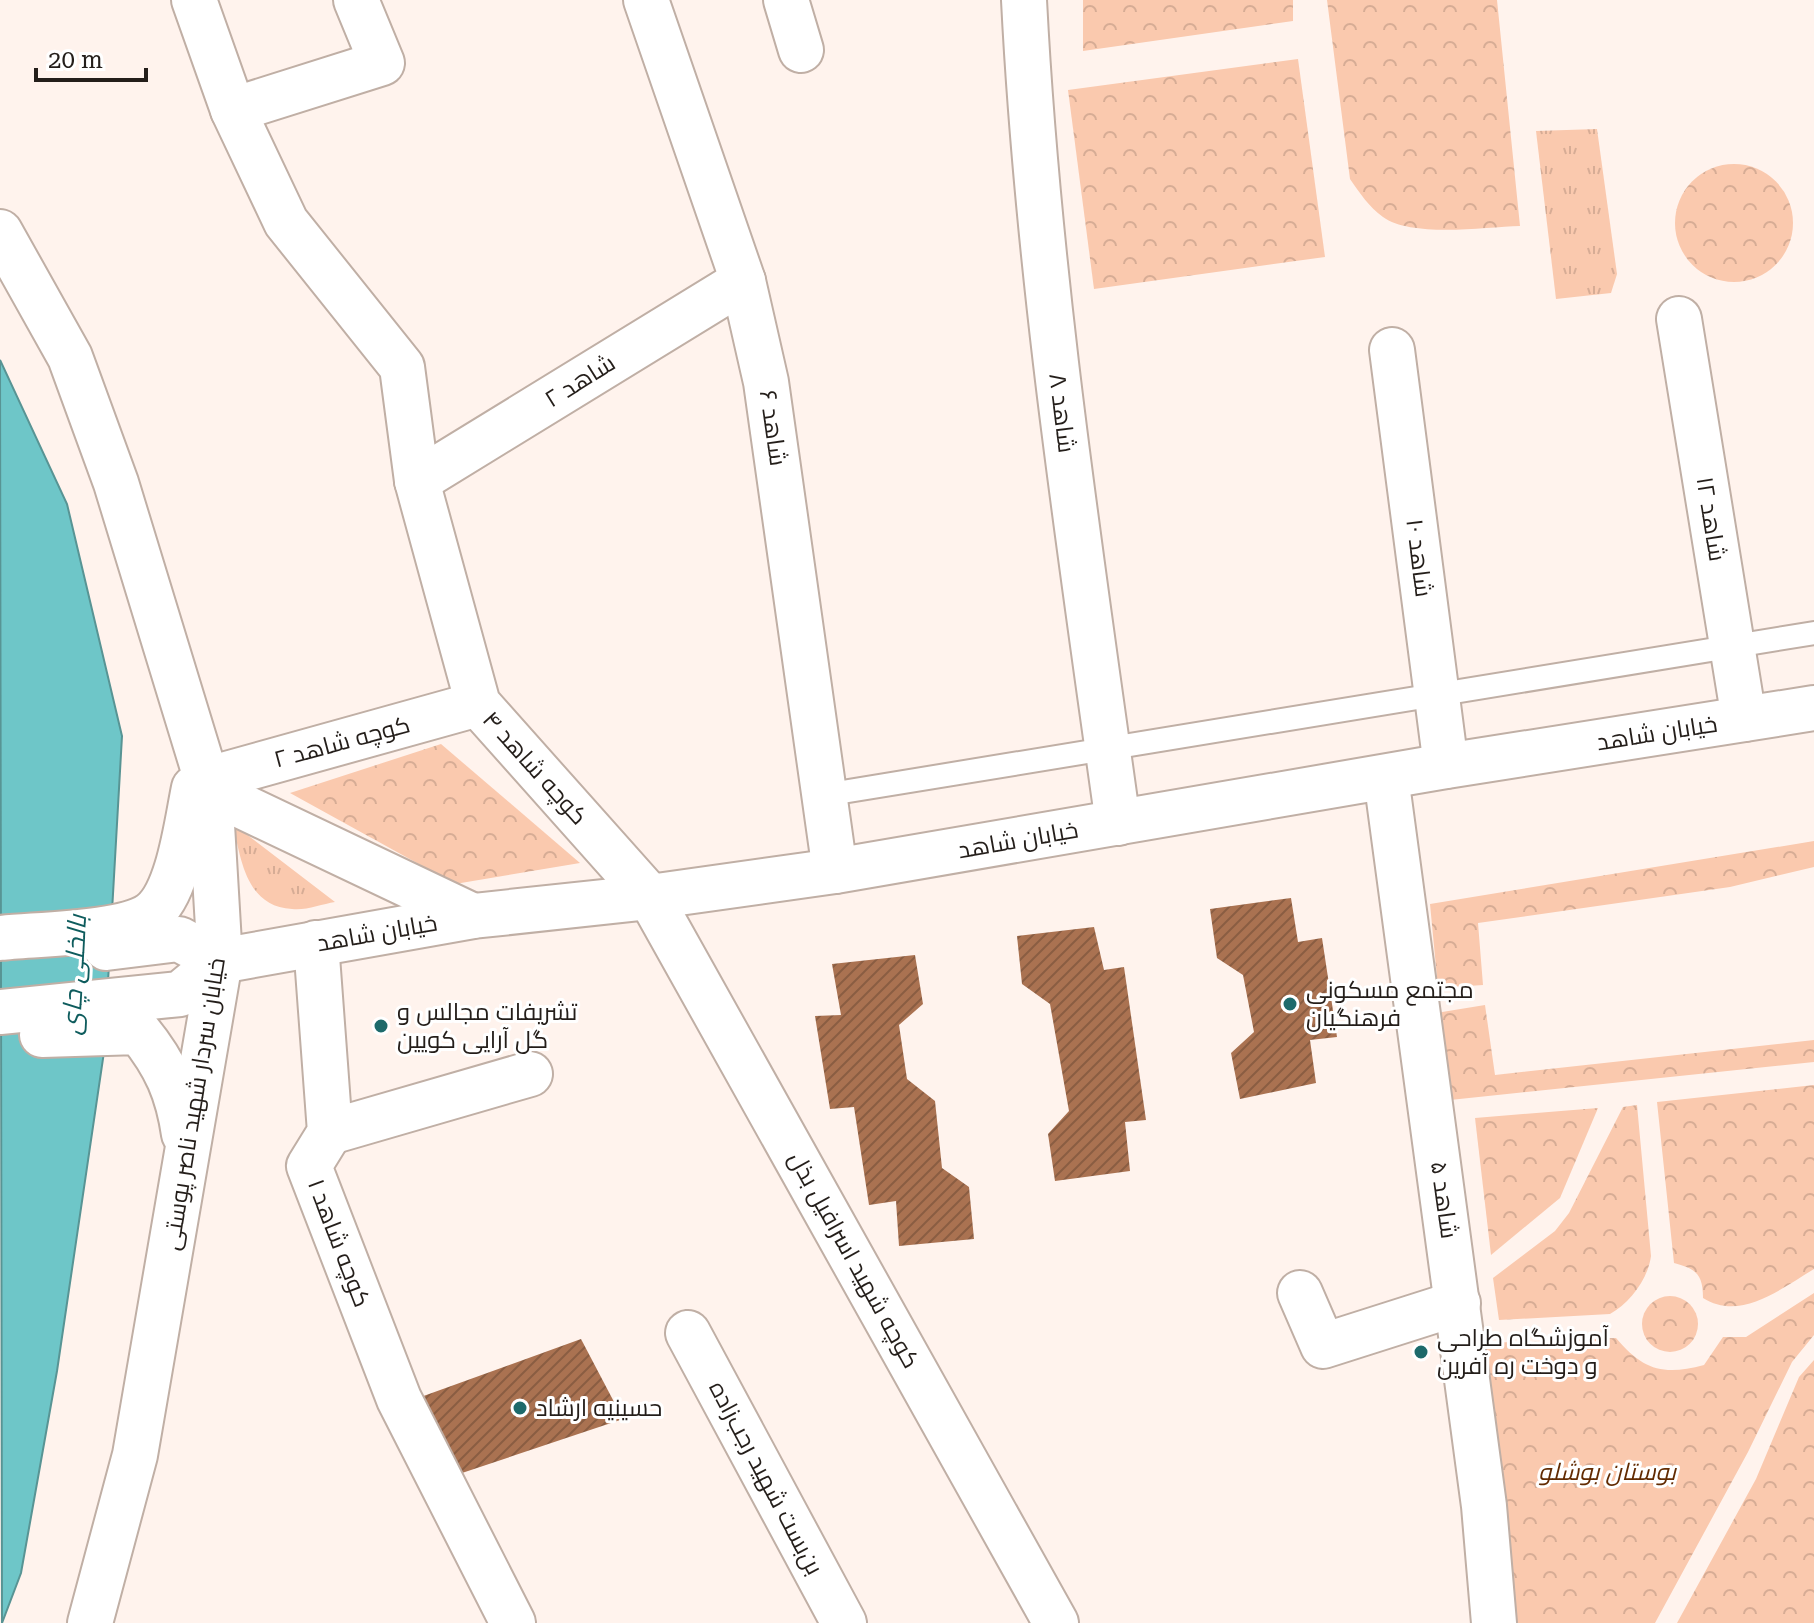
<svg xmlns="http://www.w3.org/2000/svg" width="1814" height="1623" font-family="'Roboto Serif',Cairo,serif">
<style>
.grass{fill:url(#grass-tufts)}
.park{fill:url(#park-crowns)}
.water{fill:#6ec6c8;stroke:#589494;stroke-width:2}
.building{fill:url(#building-hatch)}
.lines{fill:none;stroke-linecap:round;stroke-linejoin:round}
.service-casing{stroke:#c0afa5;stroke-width:26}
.minor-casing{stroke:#c0afa5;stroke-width:48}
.tertiary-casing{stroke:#c0afa5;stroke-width:48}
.secondary-casing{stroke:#c0afa5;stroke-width:48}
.service{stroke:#fff;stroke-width:22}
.minor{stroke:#fff;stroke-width:44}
.tertiary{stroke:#fff;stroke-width:44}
.secondary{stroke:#fff;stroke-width:44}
.poi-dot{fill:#1d6a6b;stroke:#fff;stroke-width:3}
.labels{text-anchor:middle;stroke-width:6;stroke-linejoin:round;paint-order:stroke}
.street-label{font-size:24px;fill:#241e1a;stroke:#fff}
.poi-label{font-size:24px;fill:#241e1a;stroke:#fff;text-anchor:start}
.park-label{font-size:24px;font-style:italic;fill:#622b02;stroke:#fff}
.water-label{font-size:26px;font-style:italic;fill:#0e5c5d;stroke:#fff}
</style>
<defs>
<pattern id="grass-tufts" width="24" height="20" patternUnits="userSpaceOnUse" patternTransform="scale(2)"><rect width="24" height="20" fill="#fac9ae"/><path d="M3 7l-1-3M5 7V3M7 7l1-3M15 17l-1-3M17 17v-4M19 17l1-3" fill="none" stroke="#d6ac95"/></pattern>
<pattern id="park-crowns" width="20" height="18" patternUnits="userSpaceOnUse" patternTransform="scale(2)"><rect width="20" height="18" fill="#fac9ae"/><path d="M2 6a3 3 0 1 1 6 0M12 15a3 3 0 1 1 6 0" fill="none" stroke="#d6ac95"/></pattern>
<pattern id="building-hatch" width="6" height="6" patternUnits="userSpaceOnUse" patternTransform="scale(2)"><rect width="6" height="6" fill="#aa7251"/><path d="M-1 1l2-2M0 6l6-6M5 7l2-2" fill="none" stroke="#8a5d42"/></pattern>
</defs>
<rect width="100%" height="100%" fill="#fff3ed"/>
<!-- grass -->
<g class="grass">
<path d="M1597,129L1617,274L1611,293L1556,299L1536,131Z"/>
<path d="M233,824L335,902C322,904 305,911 292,909C246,906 241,860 233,824Z"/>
</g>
<!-- park -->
<g class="park">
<path d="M1083,0H1293V21L1083,51Z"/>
<path d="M1327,0H1497L1520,226C1485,227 1412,238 1383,217C1369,207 1359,192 1350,179Z"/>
<path d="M1298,59L1325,257L1094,289L1068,90Z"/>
<circle cx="1734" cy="223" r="59"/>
<path d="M441,744L580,863L455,884L290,793Z"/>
<path d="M1814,841V867L1730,887L1478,923L1483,985L1438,988L1430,904Z"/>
<path d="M1485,1005L1495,1075L1814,1040V1062L1450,1100L1436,1013Z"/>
<path d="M1814,1085V1269C1782,1288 1741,1322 1703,1298C1703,1274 1696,1269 1674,1263L1657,1102Z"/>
<path d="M1637,1105L1651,1256C1648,1279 1630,1303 1610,1314L1499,1320L1493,1278L1555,1231L1569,1213L1623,1107Z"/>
<path d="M1598,1108L1560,1198L1491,1255L1475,1118Z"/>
<path d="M1814,1293V1335L1792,1362L1748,1452L1655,1623H1509L1477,1352L1485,1343L1616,1338C1643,1370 1663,1376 1704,1365L1723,1337H1746Z"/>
<circle cx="1670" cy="1324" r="28"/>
<path d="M1814,1360V1623H1677L1756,1479L1799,1377Z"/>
</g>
<!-- water -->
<path class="water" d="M0,360L67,504L122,736L104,1052L57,1371L21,1573L2,1623Z"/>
<!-- building -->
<g class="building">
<path d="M1291,898L1298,942L1322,938L1337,1037L1310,1040L1316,1083L1240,1099L1231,1053L1254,1032L1243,975L1217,958L1210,909Z"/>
<path d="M1094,927L1104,970L1124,967L1146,1120L1125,1122L1130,1171L1055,1181L1048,1134L1069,1111L1050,1004L1022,984L1017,936Z"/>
<path d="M915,955L923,1004L899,1025L907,1079L935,1101L942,1168L969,1187L974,1239L899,1246L896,1201L869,1205L854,1107L830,1109L815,1016L841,1015L832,964Z"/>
<path d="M581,1339L623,1419L456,1475L418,1398Z"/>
</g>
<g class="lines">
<defs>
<path id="service" d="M824,795L1814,633"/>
<g id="minor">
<path d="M194,0L233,110L286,222L402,367L417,481L478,704L650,897L1056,1623"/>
<path d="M646,0L743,281L766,382L835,871"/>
<path d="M786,0L801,50"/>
<path d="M233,110L382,63L356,0"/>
<path d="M1679,319L1744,719"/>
<path d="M1392,350L1446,766"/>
<path d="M417,481L743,281"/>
<path d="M1386,777L1484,1506L1494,1623"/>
<path d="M205,780L478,704"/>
<path d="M316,943L330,1132L309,1166L399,1399L513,1623"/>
<path d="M330,1132L530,1074"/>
<path d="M1300,1293L1323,1346L1458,1303"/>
<path d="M688,1333L844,1623"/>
</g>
<path id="tertiary" d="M1024,0C1038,276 1080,550 1118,823"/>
<g id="secondary">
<path d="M0,232L70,357L116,483L210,791L220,961L135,1455L90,1623"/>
<path d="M210,791L473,916"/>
<path d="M0,938C36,934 124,934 151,914C179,893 187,821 194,788"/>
<path d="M106,948L179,939L220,961"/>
<path d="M0,1012L180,994L220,961L473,916L650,897L835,871L1446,766L1814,708"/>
<path d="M42,1035L139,1032C166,1065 178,1093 184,1134"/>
</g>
</defs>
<!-- service casing -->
<use href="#service" class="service-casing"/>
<!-- minor casing -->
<use href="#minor" class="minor-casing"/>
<!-- tertiary casing -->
<use href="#tertiary" class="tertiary-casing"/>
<!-- secondary casing -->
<use href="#secondary" class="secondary-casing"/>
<!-- service -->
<use href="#service" class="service"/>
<!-- minor -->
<use href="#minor" class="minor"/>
<!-- tertiary -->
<use href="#tertiary" class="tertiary"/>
<!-- secondary -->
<use href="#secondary" class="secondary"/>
</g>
<!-- markers -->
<g class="poi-dot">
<circle cx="1290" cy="1004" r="8"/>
<circle cx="381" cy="1026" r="8"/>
<circle cx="1421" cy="1352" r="8"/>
<circle cx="520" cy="1408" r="8"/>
</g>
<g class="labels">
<!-- street labels -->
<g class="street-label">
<text transform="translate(580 381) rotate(-32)" y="8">شاهد ۲</text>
<text transform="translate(1062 413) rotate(83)" y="8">شاهد ۸</text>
<text transform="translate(773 428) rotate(82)" y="8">شاهد ۶</text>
<text transform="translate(1711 519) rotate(81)" y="8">شاهد ۱۲</text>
<text transform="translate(1419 558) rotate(83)" y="8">شاهد ۱۰</text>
<text transform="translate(1657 733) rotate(-9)" y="8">خیابان شاهد</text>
<text transform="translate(342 742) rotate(-15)" y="8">کوچه شاهد ۲</text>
<text transform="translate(535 768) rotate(48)" y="8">کوچه شاهد ۴</text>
<text transform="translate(1018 840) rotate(-10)" y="8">خیابان شاهد</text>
<text transform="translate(377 933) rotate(-10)" y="8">خیابان شاهد</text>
<text transform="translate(194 1104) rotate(-81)" y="8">خیابان سردار شهید ناصر پوستی</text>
<text transform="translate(1444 1200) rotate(82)" y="8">شاهد ۵</text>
<text transform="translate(339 1243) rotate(69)" y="8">کوچه شاهد ۱</text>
<text transform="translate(854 1260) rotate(61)" y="8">کوچه شهید اسرافیل بذل</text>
<text transform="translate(766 1478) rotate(62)" y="8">بن‌بست شهید رجب‌زاده</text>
</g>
<!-- poi labels -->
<g class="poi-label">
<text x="1306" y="998">مجتمع مسکونی<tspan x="1306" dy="28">فرهنگیان</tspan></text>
<text x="397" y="1020">تشریفات مجالس و<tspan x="397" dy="28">گل آرایی کویین</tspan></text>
<text x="1437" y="1346">آموزشگاه طراحی<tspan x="1437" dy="28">و دوخت ره آفرین</tspan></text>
<text x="536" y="1416">حسینیه ارشاد</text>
</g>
<!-- park labels -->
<g class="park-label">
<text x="1607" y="1480">بوستان بوشلو</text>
</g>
<!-- water labels -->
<g class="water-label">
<text transform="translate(74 975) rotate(-87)" y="9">بالخلی چای</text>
</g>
</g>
<!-- scale -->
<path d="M36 68v12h110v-12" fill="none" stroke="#241e1a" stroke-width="4"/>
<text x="48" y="68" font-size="24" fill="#241e1a" stroke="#ffffff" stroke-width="6" paint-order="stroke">20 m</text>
</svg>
